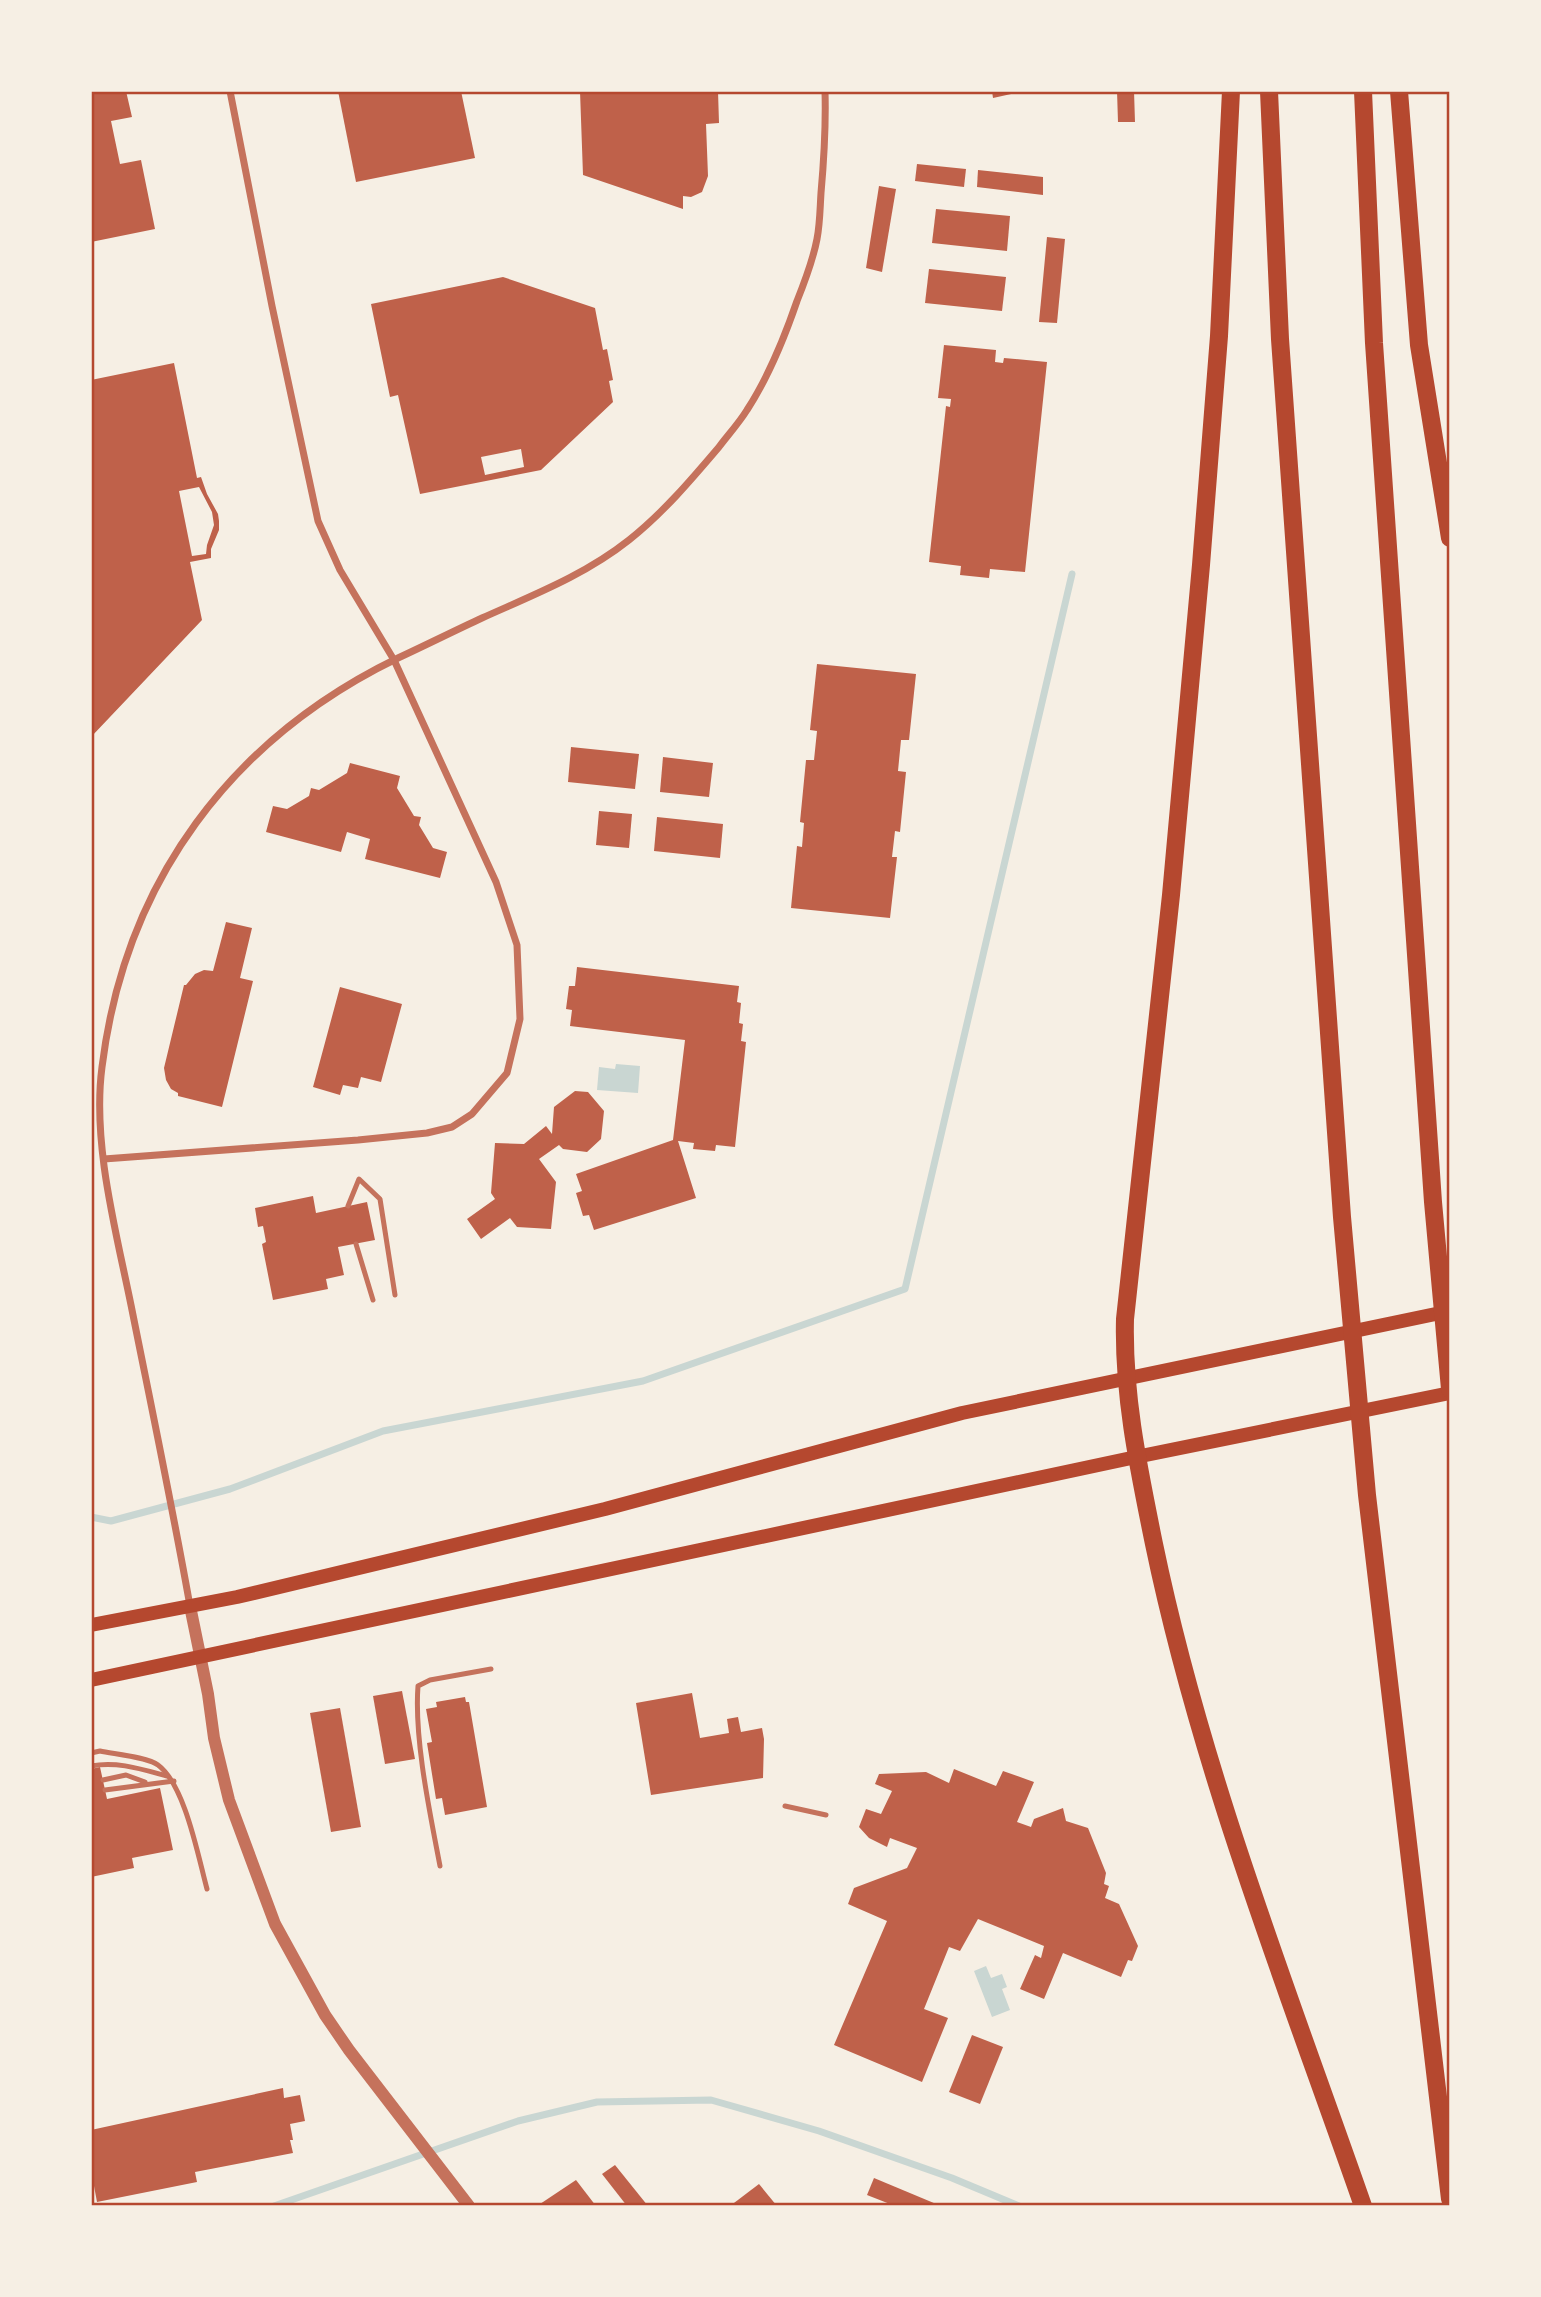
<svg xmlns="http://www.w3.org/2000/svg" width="1541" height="2297" font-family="'Crimson Pro',serif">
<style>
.water{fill:#c9d6d2}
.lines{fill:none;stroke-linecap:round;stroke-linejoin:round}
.stream{stroke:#c9d6d2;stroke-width:7}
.building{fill:#bf614a;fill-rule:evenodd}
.service{stroke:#c5725c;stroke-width:5}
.minor{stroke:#c5725c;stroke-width:7}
.tertiary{stroke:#c5725c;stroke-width:12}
.secondary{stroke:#b5482f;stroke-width:14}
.motorway{stroke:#b5482f;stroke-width:18}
.neatline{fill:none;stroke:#b5482f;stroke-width:2.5}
</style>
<rect width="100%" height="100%" fill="#f6efe4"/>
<!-- water -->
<g class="water">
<path d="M616,1064L640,1066L638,1093L597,1090L599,1067L615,1069Z"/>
<path d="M986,1966L991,1978L1002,1974L1007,1987L1002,1989L1010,2010L992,2017L974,1971Z"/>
</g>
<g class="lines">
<!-- stream -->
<g class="stream">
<path d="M91,1517L111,1521L230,1489L383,1431L643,1381L905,1289L1072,574"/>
<path d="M274,2206L518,2121L597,2102L711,2100L819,2131L952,2178L1019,2206"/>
</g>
</g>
<!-- building -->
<g class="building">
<path d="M91,91H126L132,117L111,121L120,164L141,160L155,229L91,242Z"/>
<path d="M338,91H461L475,158L356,182Z"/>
<path d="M580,91H718L719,123L706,124L708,176L702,192L691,197L683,196V209L583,175Z"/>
<path d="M992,91H1020V92L993,98Z"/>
<path d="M1117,91H1134L1135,122H1118Z"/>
<path d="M917,164L966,169L964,187L915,181Z"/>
<path d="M978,170L1043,177V195L977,187Z"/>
<path d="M879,186L896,189L882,272L866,268Z"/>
<path d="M936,209L1010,216L1007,251L932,243Z"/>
<path d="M1047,237L1065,239L1057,323L1039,322Z"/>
<path d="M929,269L1006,277L1002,311L925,303Z"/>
<path d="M503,277L595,308L603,350L607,349L613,380L609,381L613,402L541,470L420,494L398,395L390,397L371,304ZM521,449L524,467L485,475L481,457Z"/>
<path d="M944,345L996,350L995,362L1003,363L1004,358L1047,362L1025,572L990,569L989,578L960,575L961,566L929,562L946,406L950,407L951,399L938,398Z"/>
<path d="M174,363L197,478L201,477L207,494L218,514L219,521V530L211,549V558L190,562L202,620L91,737V380ZM199,487L212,512L214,525L207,545L206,554L192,556L179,491Z"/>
<path d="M817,664L916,674L909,740H901L898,771L906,772L900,832L895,831L892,857H897L890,918L791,908L797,846L802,847L804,823L800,822L806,760H814L817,731L810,730Z"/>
<path d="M571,747L639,754L635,789L568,782Z"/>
<path d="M663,757L713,763L709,797L660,792Z"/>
<path d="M350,763L400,776L397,788L414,816L421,817L419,825L433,848L447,852L440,878L365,859L370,839L347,832L341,852L266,832L273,806L287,809L309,796L311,788L319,790L347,773Z"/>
<path d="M599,811L632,814L629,848L596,845Z"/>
<path d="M657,817L723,824L720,858L654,851Z"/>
<path d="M226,922L252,928L240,978L253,981L222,1107L178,1096V1093L171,1089L166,1080L164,1068L184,985H186L195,974L204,970L213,971Z"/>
<path d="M577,967L739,986L737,1002L741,1003L739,1023L743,1024L741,1041L746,1042L735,1147L716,1145L715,1151L693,1149L694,1143L678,1141L696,1198L594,1230L589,1215L583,1216L576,1193L582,1191L576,1174L673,1140L685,1040L570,1026L572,1010L566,1009L569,986H575Z"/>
<path d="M340,987L402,1004L381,1082L361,1077L358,1088L343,1085L340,1095L313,1087Z"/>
<path d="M575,1091L588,1092L604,1111L601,1139L587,1152L563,1149L559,1145L539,1159L556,1182L551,1229L517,1227L510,1218L481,1239L467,1219L495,1199L491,1193L495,1143L524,1144L546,1126L552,1134L554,1107Z"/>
<path d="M313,1196L316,1213L367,1202L375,1240L338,1247L344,1275L326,1279L328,1289L273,1300L262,1244L266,1242L263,1226L258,1227L255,1208Z"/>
<path d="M402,1691L415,1759L385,1764L373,1696Z"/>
<path d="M692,1693L700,1738L729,1733L727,1719L738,1717L741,1732L762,1728L764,1739L763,1778L651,1795L636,1703Z"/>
<path d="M465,1697L466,1702H469L487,1807L445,1815L442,1798L436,1799L427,1743L432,1742L426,1709L437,1707L436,1702Z"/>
<path d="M340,1708L361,1827L331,1832L310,1713Z"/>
<path d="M100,1767L107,1799L160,1788L173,1850L132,1858L134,1868L91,1877V1769Z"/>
<path d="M954,1769L996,1786L1003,1771L1034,1782L1017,1822L1031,1827L1034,1819L1063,1808L1066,1821L1088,1828L1106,1873L1104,1884L1109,1886L1105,1898L1119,1904L1138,1946L1132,1961L1128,1960L1121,1977L1063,1953L1044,1999L1020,1989L1035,1955L1041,1958L1044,1946L978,1919L960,1951L949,1947L924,2009L948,2018L922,2082L834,2045L887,1921L848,1904L854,1888L907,1868L917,1848L890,1838L887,1847L869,1838L859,1827L866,1809L881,1814L892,1791L875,1784L879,1774L926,1772L949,1783Z"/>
<path d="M972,2035L1003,2047L980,2104L949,2092Z"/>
<path d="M283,2088L284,2098L300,2095L305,2121L290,2124L293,2140H290L293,2153L195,2172L197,2182L97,2202L91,2170V2130Z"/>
<path d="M615,2165L648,2206H627L602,2174Z"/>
<path d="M874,2178L941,2206H895L867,2195Z"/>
<path d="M576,2180L596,2206H541L540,2204Z"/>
<path d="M759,2184L777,2206H730Z"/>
</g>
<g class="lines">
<!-- service -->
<g class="service">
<path d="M348,1206L359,1179L380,1199L395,1295"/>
<path d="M356,1244L373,1300"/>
<path d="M91,1753L100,1751C114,1754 148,1757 158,1765C185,1785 198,1856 207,1889"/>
<path d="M91,1766C117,1761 141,1769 167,1776"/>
<path d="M103,1780L126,1775L145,1782"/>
<path d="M105,1790L174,1781"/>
<path d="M785,1806L826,1815"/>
<path d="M440,1866C430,1813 414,1739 418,1686L430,1680L491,1669"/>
</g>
<!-- minor -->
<g class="minor">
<path d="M104,1159L358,1140L427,1133L452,1127L472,1114L507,1073L520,1019L517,945L496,882L394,660L340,570L318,521L272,306L230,91"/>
<path d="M190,1606C172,1505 151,1405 131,1305C116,1231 92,1143 102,1067C125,881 231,739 398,658C426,645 454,631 482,618C533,595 585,575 629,540C663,513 691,480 719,447C728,435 739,423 747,410C769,376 784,339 797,301C805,281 813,260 817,239C820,224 820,208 821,193C824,159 826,125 825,91"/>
</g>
<!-- tertiary -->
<path class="tertiary" d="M190,1606L208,1694L214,1738L229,1800L275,1924L325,2015L349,2050L469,2206"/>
<!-- secondary -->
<g class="secondary">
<path d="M91,1625L237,1597L605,1509L962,1413L1450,1311"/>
<path d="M91,1680L1136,1457L1450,1393"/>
</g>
<!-- motorway -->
<g class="motorway">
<path d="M1231,91L1219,336L1201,565L1171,895L1125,1319C1123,1396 1139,1470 1154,1544C1201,1771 1287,1988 1363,2206"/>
<path d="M1269,91L1280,339L1342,1217L1367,1495L1450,2199"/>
<path d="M1363,91L1374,343L1433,1202L1450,1389"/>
<path d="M1399,91L1419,345L1450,538"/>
</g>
</g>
<!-- border -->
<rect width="1541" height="2297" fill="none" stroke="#f6efe4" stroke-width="186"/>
<rect x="93" y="93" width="1355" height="2111" class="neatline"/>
</svg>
